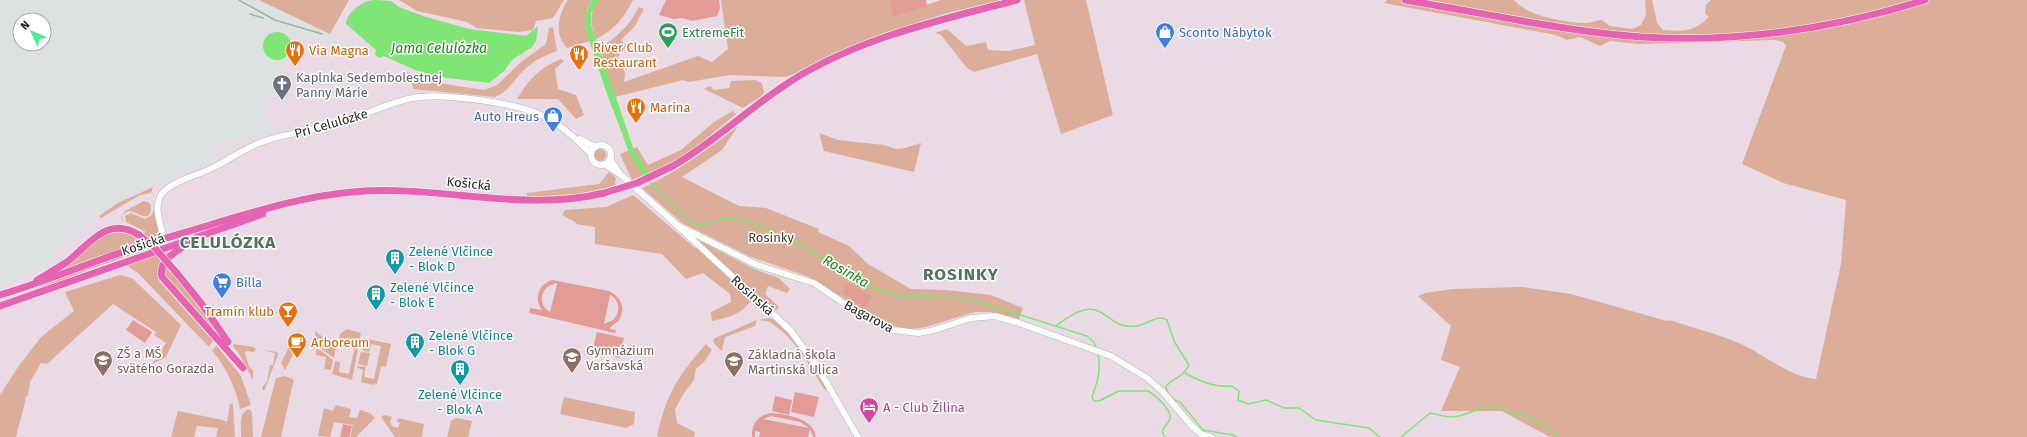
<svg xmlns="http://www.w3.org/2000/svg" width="2027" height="437" font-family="'Fira Sans',sans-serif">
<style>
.industrial{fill:#dbe2e1;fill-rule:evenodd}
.green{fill:#dcae9a}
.pitch{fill:#e39b96;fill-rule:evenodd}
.water{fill:#7fe574}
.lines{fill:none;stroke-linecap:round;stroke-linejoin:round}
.stream{stroke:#7fe574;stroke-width:1.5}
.secondary-casing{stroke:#aebbb4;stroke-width:7}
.primary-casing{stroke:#fff;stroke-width:8}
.secondary{stroke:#fff;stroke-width:6}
.primary{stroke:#e563b1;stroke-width:7}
.rail{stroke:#9eb1a7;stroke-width:1.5}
.primary-bridge-casing{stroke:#fff;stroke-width:8;stroke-linecap:butt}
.primary-bridge{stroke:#e563b1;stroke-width:7}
.labels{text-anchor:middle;stroke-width:3;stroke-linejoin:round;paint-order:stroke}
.leisure-label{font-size:13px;fill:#27864d;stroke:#fff;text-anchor:start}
.shop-label{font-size:13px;fill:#366cbe;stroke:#fff;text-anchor:start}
.food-label{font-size:13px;fill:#c56008;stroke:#fff;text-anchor:start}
.worship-label{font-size:13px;fill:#5b616d;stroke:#fff;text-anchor:start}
.street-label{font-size:13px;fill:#282828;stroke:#fff}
.park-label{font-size:13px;fill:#5e3a1e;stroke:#fff}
.culture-label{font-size:13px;fill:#0d838f;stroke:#fff;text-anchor:start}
.education-label{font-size:13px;fill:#785e54;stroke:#fff;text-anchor:start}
.hotel-label{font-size:13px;fill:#b23c85;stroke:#fff;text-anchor:start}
.water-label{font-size:14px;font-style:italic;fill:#198717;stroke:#fff}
.district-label{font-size:17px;font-weight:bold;letter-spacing:1px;fill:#4c745e;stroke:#fff}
</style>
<rect width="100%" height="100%" fill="#e9dae6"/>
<!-- industrial -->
<path class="industrial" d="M0,0H259L367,53L296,36L286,63L263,110L274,131L220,143L209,147L215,159L126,197L93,218L56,252L52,264L19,278L0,284ZM20,20H44V44H20Z"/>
<!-- green -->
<g class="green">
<path d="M259,0H349L330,34Z"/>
<path d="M399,0H564L553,18L536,21L533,30L519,32L477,28L467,22L417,11Z"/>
<path d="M568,0H592C582,15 585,25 590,41L567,48C554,34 558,15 568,0Z"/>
<path d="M599,0H633C624,18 614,30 596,39C591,23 588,14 599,0Z"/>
<path d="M721,0H889L893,16L941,0H1001L947,13L881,34L830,55L799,72L786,77L729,75L689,82L683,80L615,97L599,48C617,37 629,26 639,7L644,9L635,26L621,40L626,46L618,57L625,73L624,82L698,56L712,62L728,49Z"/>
<path d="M1024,0H1086L1113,115L1061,134L1037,54L974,72L967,68L941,35L935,33L947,29L966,46L986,42L988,50L1008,51L1035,45Z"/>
<path d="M1387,0H1514C1529,17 1564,22 1586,23C1591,23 1597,20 1602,20L1610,26L1632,29L1641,25L1646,15L1645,0H1652L1657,23L1663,30C1684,31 1693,33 1709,17L1705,13L1706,5L1711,0H2027V437H1550L1502,411H1441L1460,367L1441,360L1451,326L1418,296L1425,293L1453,289L1522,287L1571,294L1667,321L1670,320C1693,328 1719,334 1741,344C1763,354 1792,378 1816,379L1841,264L1846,200L1783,183L1742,164L1786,46L1783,42L1775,40L1638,44L1610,41L1600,46L1580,37L1567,40L1556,35L1384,3Z"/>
<path d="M553,27L557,51C543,56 533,61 522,72C513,81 508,92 495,97L414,89L407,72L438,83L484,90L497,85L521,62L546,44L549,28Z"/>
<path d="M561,59L564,61L555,69L558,89L576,95L584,115L576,119L558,99H517C528,80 540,67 561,59Z"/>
<path d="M755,80L762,83L764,93L760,97L743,108L704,89L710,86L714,90L729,88L731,81Z"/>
<path d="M733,111L736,114L701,143L676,161L632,180L620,154L637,147L648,165L681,150L714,122Z"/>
<path d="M738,126L722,150L682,177L739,206L766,208L819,229L818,232L849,246L868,264L911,289L946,290L991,295L1023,308L1019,319L990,312H975L926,327L912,329L896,327L876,319L809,277L751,257L682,223L642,188C677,172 707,150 738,126Z"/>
<path d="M819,133L838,140L884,145L896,149L905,148L921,143L914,172L824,151Z"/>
<circle cx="600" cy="155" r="6"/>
<path d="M609,172L616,178L615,185C586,195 557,197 527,196V193L599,184Z"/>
<path d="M153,187L151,193L140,195L101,218L99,216L118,203Z"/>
<path d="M633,195L695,248L701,241L754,269L779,278L790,289L787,293L768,286L765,294L779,307L776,311L757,294C742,313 736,316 712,321L711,312L731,302L730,294L703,273L686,279L662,254L595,244V227L576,224L575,222L562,215L565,210L606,207Z"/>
<path d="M144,201L148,202L151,205C151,227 137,210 128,211L122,215L123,223L121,217L125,211Z"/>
<path d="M154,208L159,230L155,239L53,275C74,258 108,219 135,237L146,232L126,222L125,216L131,213L145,219L152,215Z"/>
<path d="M161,243L160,245L90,269L45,288L19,296L88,267Z"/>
<path d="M173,250C162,260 154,268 160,282L213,341L209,347L138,273L126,265Z"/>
<path d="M166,266L198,304L221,336L219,338L164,275Z"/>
<path d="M120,275L132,278L181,325L166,357L152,364L166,343L154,335L156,332L113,304L47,364L41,363L30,382L28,395L22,401L26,398L16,437H0V395L18,367L41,337L74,311L65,292Z"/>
<path d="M769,318L775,320C798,341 812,366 829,391L824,389C809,365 795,338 771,323C767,320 763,321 759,320Z"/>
<path d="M757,320L755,326L725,337L722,351L716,346L713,341L715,338Z"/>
<path d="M347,329L361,333L352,380L332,374L335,361L340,362L339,372L349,374L356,341L346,339L344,346L338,345L340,334Z"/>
<path d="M298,331L303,337L297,347L291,343Z"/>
<path d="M315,331L336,347L334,358L316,345Z"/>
<path d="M363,338L391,344L386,367L381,366L377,385L375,383L374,385L361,382L363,370L358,368L354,381L358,366L366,367L364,377L374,379L381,346L371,344L369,352L362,350Z"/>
<path d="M234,344L253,347L256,349L254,352L247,351L245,352L249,367L253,370V380L239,354L233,346Z"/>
<path d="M706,344L712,350L704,362L696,369L694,380L684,393L675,409L677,423L695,432L694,437H659L657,436C667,393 677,377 706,344Z"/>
<path d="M290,345L296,349L285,370L281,363Z"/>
<path d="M217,346L241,376L251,405L240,409C236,387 226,368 212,350Z"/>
<path d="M318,348L319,349L317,351L320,350L333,360L331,370L324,369L326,357L316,355V350Z"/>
<path d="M261,350L277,352L278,355L264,391L262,388L267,381L270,365H273L275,353Z"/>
<path d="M361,352L370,353L367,366L358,364Z"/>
<path d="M285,376L293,379L294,383H293L281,437H261L276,378Z"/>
<path d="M564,397L635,412L634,424L626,428L560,414Z"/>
<path d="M233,403L235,437H216L218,428L197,426L194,437H171L178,411L223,420L227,422L230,404Z"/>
<path d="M336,405L351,409L349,417L357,418L360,410L370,413L375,418L356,437H350L353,425L334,422L330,437L318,436L324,408L333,411Z"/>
<path d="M250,409L252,413L253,437H241C242,427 237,412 250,409Z"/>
<path d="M384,415L392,417L390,422L392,426L398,428L400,423L397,422L398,418L424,424L422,437H395L381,417Z"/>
<path d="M456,418L472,421L468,437H447L451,421Z"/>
</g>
<!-- pitch -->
<g class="pitch">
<path d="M666,0H719L720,8L717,16L692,21L682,18L674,19L659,15Z"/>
<path d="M889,0H926L927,6L893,17Z"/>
<path d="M552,280L609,291C620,296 627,308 619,320C616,324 612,324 610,329L616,330L615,333L529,313L530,308L542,310C534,298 538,285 552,280ZM556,283L557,284L550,312C540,306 539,295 547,287ZM610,295C620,300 621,313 613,320L604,324Z"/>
<path d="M849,283L872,297L865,308L842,293Z"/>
<path d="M133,320L152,332L145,343L126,330Z"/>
<path d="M597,332L624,338L619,358L592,352Z"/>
<path d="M795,392L819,397L814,417L791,412Z"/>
<path d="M775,396L792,400L789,415L772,411Z"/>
<path d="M772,413C789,415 813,418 816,437H813L810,429L808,437H759L760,432L755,431V437H752C751,424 759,414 772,413ZM771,416L800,422L809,428L763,419Z"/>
<path d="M343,424L352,426L349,437H340Z"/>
</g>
<!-- water -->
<g class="water">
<path d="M375,0L391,1L399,7L426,17L469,29L526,36L538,26L536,41L532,47L512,60L504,71L489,83L440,77L415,70L384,56L379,58L375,55L376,50L346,24C347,12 363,0 375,0Z"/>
<path d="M592,0H599L591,13V25L634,150L649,173L643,175L629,152L606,91L588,37L585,24V14Z"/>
<circle cx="277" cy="46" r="14"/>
</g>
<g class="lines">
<!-- stream -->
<g class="stream">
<path d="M649,181L691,222L701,225L728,218L743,219L798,243L867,285L900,296L967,298L1087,336L1094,342L1097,350"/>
<path d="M1056,326C1107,286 1100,331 1137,326C1148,324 1156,314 1167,320L1174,341L1189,365C1182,379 1174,377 1166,386C1167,394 1172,400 1180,402L1203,430L1233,435L1237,437"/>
<path d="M1098,353C1101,370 1098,381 1092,397L1094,401H1099L1119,391H1148C1155,395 1172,410 1170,418C1169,426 1158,428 1165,437"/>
<path d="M1185,373C1199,381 1216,388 1232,386L1239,391L1238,400L1248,404L1266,400L1284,408H1299L1316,420L1369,428L1380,437"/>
<path d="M1401,437L1430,413C1437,414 1445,417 1452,417C1474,416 1492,394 1511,414C1529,413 1546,425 1559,437"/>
</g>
<defs>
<g id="secondary">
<path d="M580,139L595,147"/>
<circle cx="601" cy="155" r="10"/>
<path d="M610,159L620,174"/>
<path d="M604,164L621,175L665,214L790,330L818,368L858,437"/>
<path d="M677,225L757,265L814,283L860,314L893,330L918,333L931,331L971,318L995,316L1019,323L1111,356L1147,378L1163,392L1192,426L1201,434L1211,437"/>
<path d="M164,239C161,225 153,208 161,195C170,181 200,175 214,167C230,159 245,148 262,142C286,133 312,131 336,124C362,117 386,103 413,98C440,92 516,103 541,115C561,124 576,139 591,154"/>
</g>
<g id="primary">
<path d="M1405,0C1484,13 1562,31 1642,37C1738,43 1833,29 1925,0"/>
<path d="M673,166C715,142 750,107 791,81C859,38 940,20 1017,0"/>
<path d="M187,244C176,252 158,260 162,277L243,368"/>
<path d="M176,272L201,303L228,342"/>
<path d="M37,280C47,274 58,268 67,262C90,244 107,215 139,235"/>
<path d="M0,295C33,285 65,273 97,261C137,246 178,235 219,222C263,209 307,196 352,192C438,184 521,213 604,193"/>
<path d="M0,306L263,214"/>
</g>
</defs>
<!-- secondary casing -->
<use href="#secondary" class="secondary-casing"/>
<!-- primary casing -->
<use href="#primary" class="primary-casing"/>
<!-- secondary -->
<use href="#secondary" class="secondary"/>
<!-- primary -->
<use href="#primary" class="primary"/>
<!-- rail -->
<g class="rail">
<path d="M239,0L275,20L322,34"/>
<path d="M250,14L263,18"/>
</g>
<defs>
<g id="primary-bridge">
<path d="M604,193L637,183L673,166"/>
<path d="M139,235L153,246L176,272"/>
</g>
</defs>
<!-- primary-bridge casing -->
<use href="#primary-bridge" class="primary-bridge-casing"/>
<!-- primary-bridge -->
<use href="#primary-bridge" class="primary-bridge"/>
</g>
<!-- icons -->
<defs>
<symbol id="stadium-pin" viewBox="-11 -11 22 30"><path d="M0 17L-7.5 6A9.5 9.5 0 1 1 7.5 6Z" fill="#2e9e5b" stroke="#fff"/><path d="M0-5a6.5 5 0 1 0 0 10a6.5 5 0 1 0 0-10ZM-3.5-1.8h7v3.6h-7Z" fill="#fff"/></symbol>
<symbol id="shop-pin" viewBox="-11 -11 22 30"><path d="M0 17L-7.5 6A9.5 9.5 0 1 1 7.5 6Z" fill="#3f7fe0" stroke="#fff"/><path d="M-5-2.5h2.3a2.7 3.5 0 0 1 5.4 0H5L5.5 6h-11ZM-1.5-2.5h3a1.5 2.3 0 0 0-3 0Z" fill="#fff"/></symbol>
<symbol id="restaurant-pin" viewBox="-11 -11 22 30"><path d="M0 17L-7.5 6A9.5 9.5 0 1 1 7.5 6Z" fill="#e8710a" stroke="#fff"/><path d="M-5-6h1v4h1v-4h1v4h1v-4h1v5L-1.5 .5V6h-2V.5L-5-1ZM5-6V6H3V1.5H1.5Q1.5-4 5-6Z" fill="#fff"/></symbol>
<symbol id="church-pin" viewBox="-11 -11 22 30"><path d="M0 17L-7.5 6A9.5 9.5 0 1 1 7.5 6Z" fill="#6b7280" stroke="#fff"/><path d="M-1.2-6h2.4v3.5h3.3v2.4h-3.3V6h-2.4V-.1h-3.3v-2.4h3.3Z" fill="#fff"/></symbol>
<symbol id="building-pin" viewBox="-11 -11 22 30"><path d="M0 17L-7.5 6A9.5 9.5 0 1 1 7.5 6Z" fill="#0f9aa8" stroke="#fff"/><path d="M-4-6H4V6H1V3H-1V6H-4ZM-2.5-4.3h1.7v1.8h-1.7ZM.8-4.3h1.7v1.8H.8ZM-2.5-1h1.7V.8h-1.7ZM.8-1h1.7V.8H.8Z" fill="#fff"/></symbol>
<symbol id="supermarket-pin" viewBox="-11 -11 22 30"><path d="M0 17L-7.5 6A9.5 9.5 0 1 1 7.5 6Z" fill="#3f7fe0" stroke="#fff"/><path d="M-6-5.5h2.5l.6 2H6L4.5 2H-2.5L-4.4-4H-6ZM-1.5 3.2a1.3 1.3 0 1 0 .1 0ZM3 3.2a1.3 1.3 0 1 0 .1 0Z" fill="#fff"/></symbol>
<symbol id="bar-pin" viewBox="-11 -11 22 30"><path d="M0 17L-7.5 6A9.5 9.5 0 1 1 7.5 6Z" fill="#e8710a" stroke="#fff"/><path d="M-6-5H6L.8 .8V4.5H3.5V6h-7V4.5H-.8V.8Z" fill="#fff"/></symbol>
<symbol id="cafe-pin" viewBox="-11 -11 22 30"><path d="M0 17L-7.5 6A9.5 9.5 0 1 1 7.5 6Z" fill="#e8710a" stroke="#fff"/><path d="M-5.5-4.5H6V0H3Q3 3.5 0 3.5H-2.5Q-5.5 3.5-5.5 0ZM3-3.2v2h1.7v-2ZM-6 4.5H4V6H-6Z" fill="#fff"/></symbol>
<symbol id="school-pin" viewBox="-11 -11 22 30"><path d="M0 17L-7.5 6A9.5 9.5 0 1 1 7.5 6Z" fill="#8d6e63" stroke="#fff"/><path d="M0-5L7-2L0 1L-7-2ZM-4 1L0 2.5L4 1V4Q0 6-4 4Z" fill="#fff"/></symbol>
<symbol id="hotel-pin" viewBox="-11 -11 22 30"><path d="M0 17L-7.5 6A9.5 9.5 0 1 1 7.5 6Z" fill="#d1479c" stroke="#fff"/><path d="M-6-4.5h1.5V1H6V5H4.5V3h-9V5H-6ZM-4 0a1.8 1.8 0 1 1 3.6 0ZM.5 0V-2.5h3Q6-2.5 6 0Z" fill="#fff"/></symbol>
</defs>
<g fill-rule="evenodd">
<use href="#stadium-pin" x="657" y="21" width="22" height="30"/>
<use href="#shop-pin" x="1154" y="21" width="22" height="30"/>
<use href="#restaurant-pin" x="284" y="39" width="22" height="30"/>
<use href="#restaurant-pin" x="568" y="43" width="22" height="30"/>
<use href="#church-pin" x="271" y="73" width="22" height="30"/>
<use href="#restaurant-pin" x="625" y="96" width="22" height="30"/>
<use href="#shop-pin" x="542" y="105" width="22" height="30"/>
<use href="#building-pin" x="384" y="247" width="22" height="30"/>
<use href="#supermarket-pin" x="211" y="271" width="22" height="30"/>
<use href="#building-pin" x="365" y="283" width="22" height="30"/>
<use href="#bar-pin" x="277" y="300" width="22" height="30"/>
<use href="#cafe-pin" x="286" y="331" width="22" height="30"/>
<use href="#building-pin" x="404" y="331" width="22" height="30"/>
<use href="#school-pin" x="561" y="346" width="22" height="30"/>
<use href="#school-pin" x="92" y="349" width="22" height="30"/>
<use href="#school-pin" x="723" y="350" width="22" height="30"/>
<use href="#building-pin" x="449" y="358" width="22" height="30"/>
<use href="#hotel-pin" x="858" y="396" width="22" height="30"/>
</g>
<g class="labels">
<!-- leisure labels -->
<g class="leisure-label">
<text x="682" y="37">ExtremeFit</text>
</g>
<!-- shop labels -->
<g class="shop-label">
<text x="1179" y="37">Sconto Nábytok</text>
<text x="539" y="121" text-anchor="end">Auto Hreus</text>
<text x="236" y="287">Billa</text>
</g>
<!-- food labels -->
<g class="food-label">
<text x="593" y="52">River Club<tspan x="593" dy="15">Restaurant</tspan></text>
<text x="309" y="55">Via Magna</text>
<text x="650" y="112">Marína</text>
<text x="274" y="316" text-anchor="end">Tramín klub</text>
<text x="311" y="347">Arboreum</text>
</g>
<!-- worship labels -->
<g class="worship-label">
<text x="296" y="82">Kaplnka Sedembolestnej<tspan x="296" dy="15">Panny Márie</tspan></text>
</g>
<!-- street labels -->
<g class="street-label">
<text transform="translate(331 123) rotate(-16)" y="5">Pri Celulózke</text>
<text transform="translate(469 183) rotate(6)" y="5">Košická</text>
<text transform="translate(143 244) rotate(-18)" y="5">Košická</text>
<text transform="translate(753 295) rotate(42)" y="5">Rosinská</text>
<text transform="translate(869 316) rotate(28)" y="5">Bagarova</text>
</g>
<!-- park labels -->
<g class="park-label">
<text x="771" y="242">Rosinky</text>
</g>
<!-- culture labels -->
<g class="culture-label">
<text x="409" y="256">Zelené Vlčince<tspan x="409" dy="15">- Blok D</tspan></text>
<text x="390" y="292">Zelené Vlčince<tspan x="390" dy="15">- Blok E</tspan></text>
<text x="429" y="340">Zelené Vlčince<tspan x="429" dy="15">- Blok G</tspan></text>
<text x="460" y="399" text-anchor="middle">Zelené Vlčince<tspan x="460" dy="15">- Blok A</tspan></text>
</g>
<!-- education labels -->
<g class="education-label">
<text x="586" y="355">Gymnázium<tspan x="586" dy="15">Varšavská</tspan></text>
<text x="117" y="358">ZŠ a MŠ<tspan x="117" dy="15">svätého Gorazda</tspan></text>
<text x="748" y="359">Základná škola<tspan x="748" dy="15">Martinská Ulica</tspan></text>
</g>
<!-- hotel labels -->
<g class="hotel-label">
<text x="883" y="412">A - Club Žilina</text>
</g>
<!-- water labels -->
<g class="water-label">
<text x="439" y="53">Jama Celulózka</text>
<text transform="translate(846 271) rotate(30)" y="5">Rosinka</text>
</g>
<!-- district labels -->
<g class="district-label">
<text x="228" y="248">CELULÓZKA</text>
<text x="961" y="280">ROSINKY</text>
</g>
</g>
<!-- north arrow -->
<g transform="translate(32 32) rotate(314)"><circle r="19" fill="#ffffff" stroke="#a9a9a9"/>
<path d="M0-3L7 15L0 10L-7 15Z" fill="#45ec90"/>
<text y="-6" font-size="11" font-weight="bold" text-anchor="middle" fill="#282828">N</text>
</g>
</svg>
